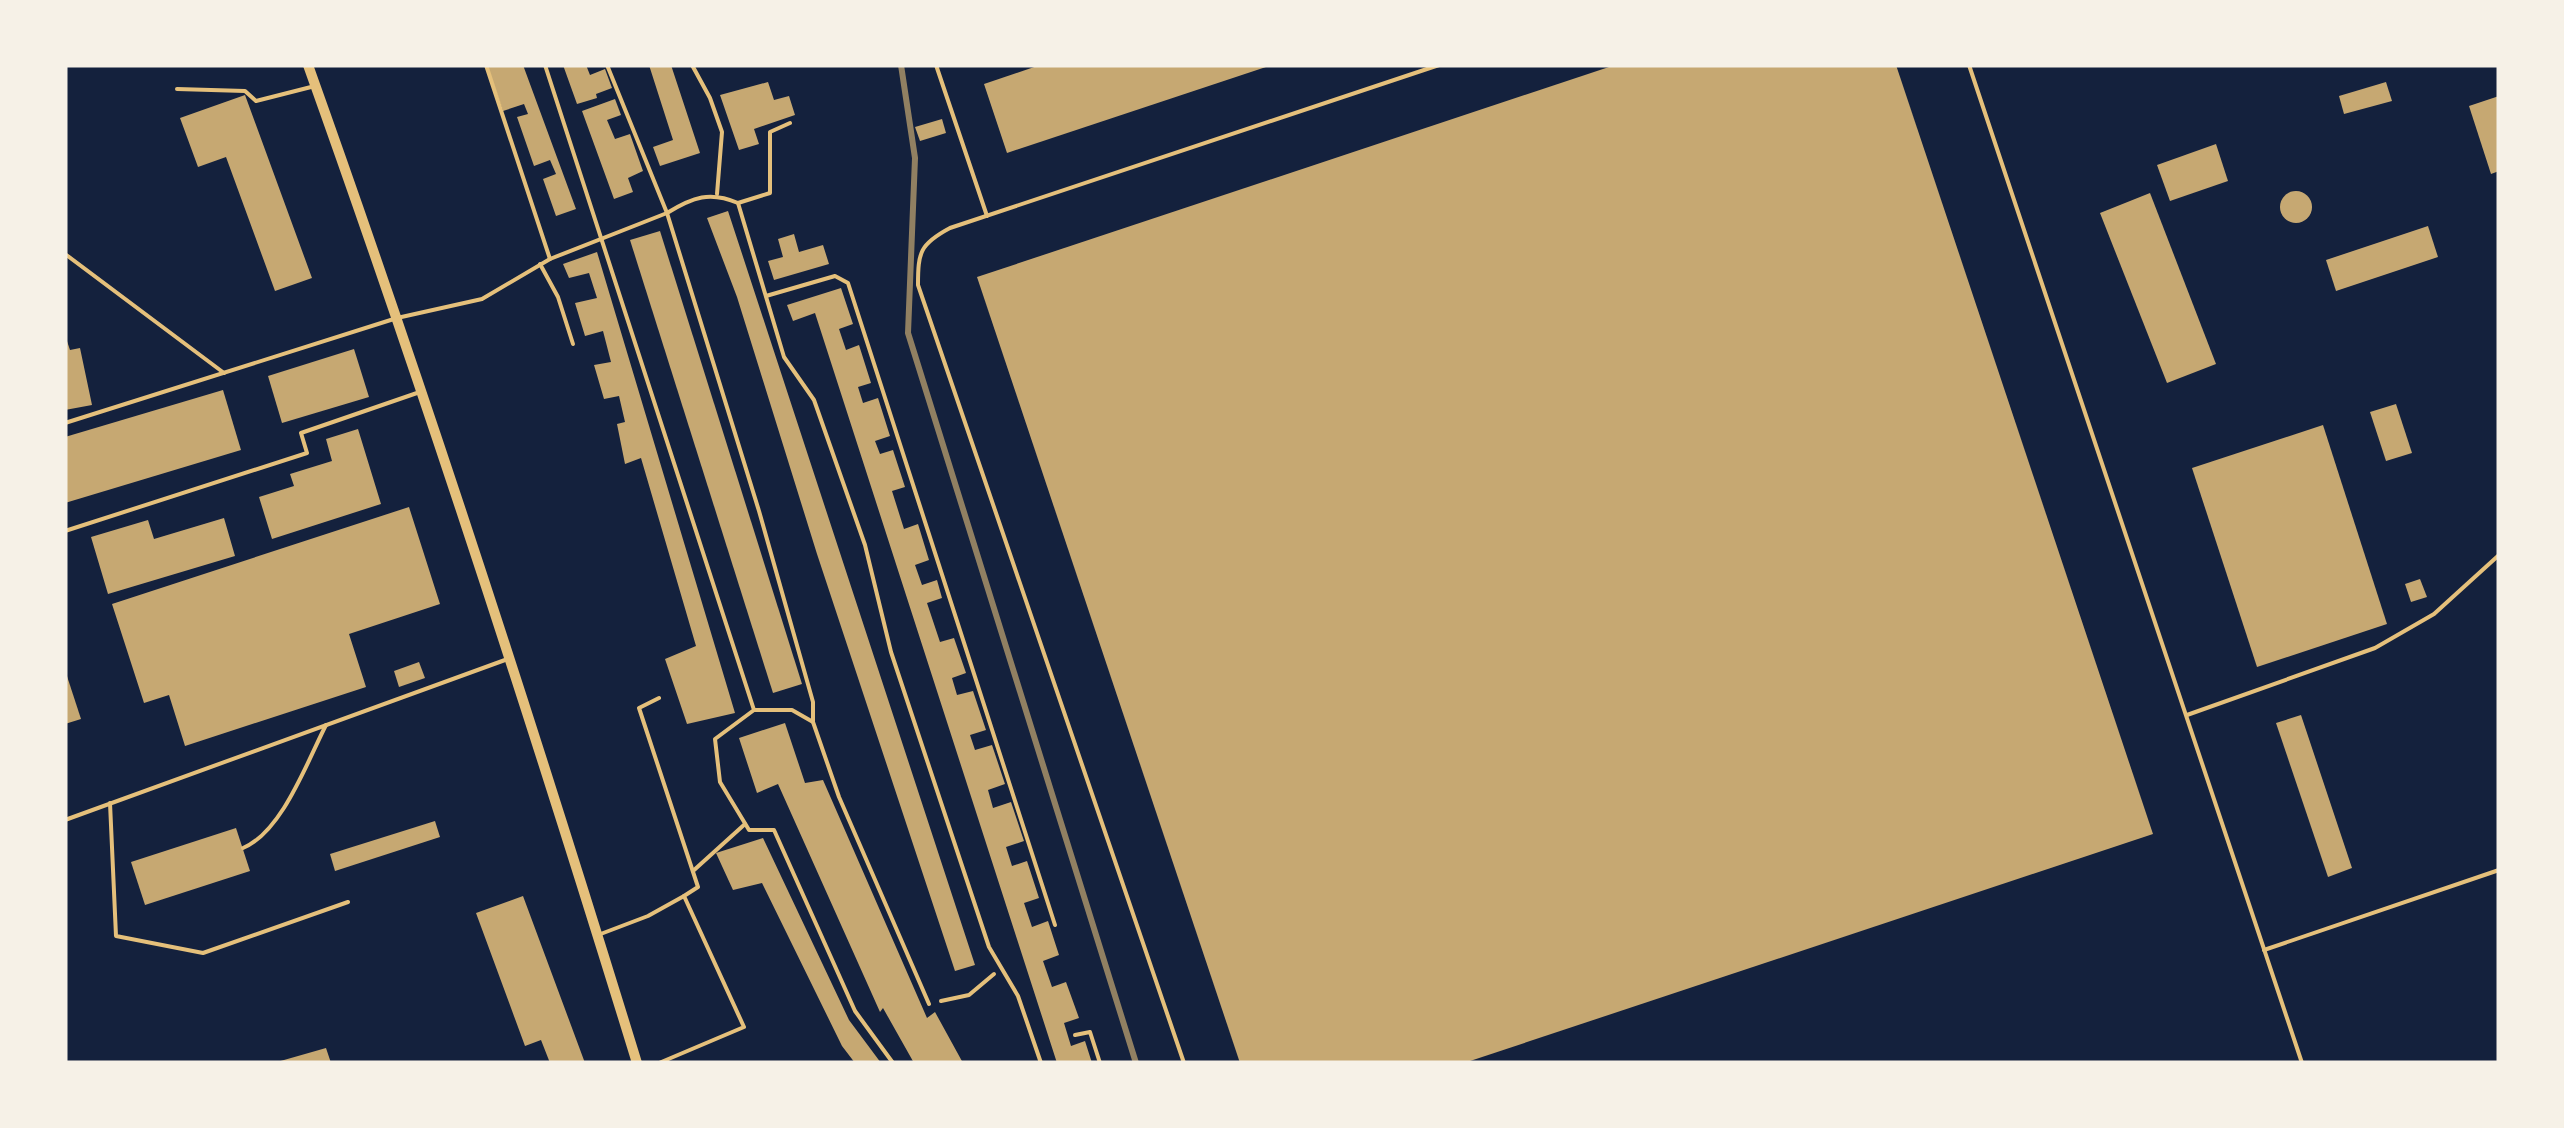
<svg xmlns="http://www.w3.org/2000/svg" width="2564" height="1128" font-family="Mulish,sans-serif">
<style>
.building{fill:#c6a872}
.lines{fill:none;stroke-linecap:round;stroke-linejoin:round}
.path{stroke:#e5c07b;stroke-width:4}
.service{stroke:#e5c07b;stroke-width:4}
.tertiary{stroke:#e5c07b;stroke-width:10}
.rail{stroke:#918062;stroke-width:6}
</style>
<rect width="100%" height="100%" fill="#14213d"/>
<!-- building -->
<g class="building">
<path d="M487,65H523L576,209L556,216L543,179L556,174L550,160L534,166L517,117L528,114L524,104L503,111Z"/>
<path d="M563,65H586L590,75L605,69L612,88L596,94L597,98L577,104Z"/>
<path d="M649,65H671L700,153L660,166L653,147L673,140Z"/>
<path d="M1040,65H1269V66L1007,153L984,84Z"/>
<path d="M1615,65H1896L2153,834L1464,1063H1240L977,277Z"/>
<path d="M768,82L774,100L789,96L795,115L754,129L759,144L739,150L720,95Z"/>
<path d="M2386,82L2392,101L2344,114L2339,96Z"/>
<path d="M245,95L312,278L275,291L226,157L198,167L180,118Z"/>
<path d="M2499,96V171L2491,174L2469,106Z"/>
<path d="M615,99L621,115L607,120L615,139L630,134L643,171L628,178L633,192L614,199L582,111Z"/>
<path d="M942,119L946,133L920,141L915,127Z"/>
<path d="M2216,144L2228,181L2170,201L2157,165Z"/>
<circle cx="2296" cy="207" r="16"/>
<path d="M2150,193L2216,364L2167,383L2100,213Z"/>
<path d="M728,211L975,965L955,971L817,554L737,297L707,218Z"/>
<path d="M2428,226L2438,257L2336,291L2326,260Z"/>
<path d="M660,231L802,684L773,693L630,240Z"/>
<path d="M794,234L799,252L823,245L829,264L774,280L768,261L783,257L778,239Z"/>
<path d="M597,252L735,713L687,724L665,659L696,646L641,458L625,464L617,424L625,422L619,396L604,399L594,365L611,362L603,331L585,336L575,303L597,298L589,273L569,278L563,264Z"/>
<path d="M841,288L853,324L839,329L846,350L859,345L871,383L858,387L863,403L878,398L890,436L875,441L880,454L893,450L905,487L892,491L904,529L918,524L929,560L915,565L922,585L937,580L942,598L927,603L940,642L954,638L966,673L952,678L957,695L973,691L986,730L970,735L975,750L992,745L1005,784L988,790L993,808L1011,802L1024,841L1006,847L1012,866L1027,861L1039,898L1024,903L1032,927L1048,921L1059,955L1043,961L1052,987L1066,982L1079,1018L1064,1023L1071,1046L1085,1041L1092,1063H1057L815,313L793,321L787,305Z"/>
<path d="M65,335L70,350L80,348L92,405L65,410Z"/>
<path d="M354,349L369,397L282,423L268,376Z"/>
<path d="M223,390L241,450L65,503V437Z"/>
<path d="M2396,404L2412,453L2386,461L2370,412Z"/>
<path d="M2323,425L2387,624L2257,667L2192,468Z"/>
<path d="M358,429L381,504L272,539L259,497L294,486L290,474L332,461L326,439Z"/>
<path d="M409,507L440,604L349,634L366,687L185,746L169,695L144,703L112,604Z"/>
<path d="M224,518L235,556L108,594L91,537L148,520L154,539Z"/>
<path d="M2420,579L2427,597L2411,602L2405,584Z"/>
<path d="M419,662L425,678L399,687L394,671Z"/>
<path d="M65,670L81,719L65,724Z"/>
<path d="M2301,715L2352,868L2328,877L2276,723Z"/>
<path d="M785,723L805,783L823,780L927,1018L935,1012L963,1063H914L883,1008L880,1012L778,784L757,793L739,738Z"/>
<path d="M435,821L440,837L335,871L330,854Z"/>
<path d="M236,828L250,871L145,905L131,862Z"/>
<path d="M763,838L849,1020L881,1063H855L842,1046L762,883L733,890L716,853Z"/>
<path d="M523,896L585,1063H550L541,1040L525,1046L476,913Z"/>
<path d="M326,1048L331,1063H278L277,1062Z"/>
</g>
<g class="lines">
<!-- path -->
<path class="path" d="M941,1001L969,995L994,974"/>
<!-- service -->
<g class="service">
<path d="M486,65L550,259"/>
<path d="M545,65L754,710L715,739L720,782L749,830H774L855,1011L893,1063"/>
<path d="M607,65L667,213L759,511L813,702V722"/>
<path d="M692,65L710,98L722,132L717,194"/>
<path d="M936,65L987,216"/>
<path d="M1969,65L2302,1063"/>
<path d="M177,89L245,91L256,101L315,86"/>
<path d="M738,203L770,193V132L790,123"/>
<path d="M65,254L224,373"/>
<path d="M540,264L558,297L573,344"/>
<path d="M766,296L835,276L848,283L1055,925"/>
<path d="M65,423L397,318L482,299L550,259L667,213C693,197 710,191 738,203L784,357L814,400L865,545L891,652L989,947L1018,996L1041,1063"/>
<path d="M65,531L307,453L301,433L417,393"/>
<path d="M754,710H792L813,722L839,797L929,1004"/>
<path d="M2187,715L2375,648L2434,614L2499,555"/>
<path d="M110,803L116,936L203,953L348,902"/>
<path d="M65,820L505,660"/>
<path d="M243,848C282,832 307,762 326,725"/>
<path d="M693,871L745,824"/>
<path d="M598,935L648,916L684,896"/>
<path d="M2264,950L2499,870"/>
<path d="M1075,1035L1090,1032L1100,1063"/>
<path d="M659,1063L744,1027L684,896L698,887L639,708L659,698"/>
<path d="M1184,1063L918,285C918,252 920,244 950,228L1439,65"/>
</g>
<!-- tertiary -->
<path class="tertiary" d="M308,65C426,395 534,728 637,1063"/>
<!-- rail -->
<path class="rail" d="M901,65L915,158L908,333L1136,1063"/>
</g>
<!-- border -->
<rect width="2564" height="1128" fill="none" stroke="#f6f1e7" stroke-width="135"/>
</svg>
